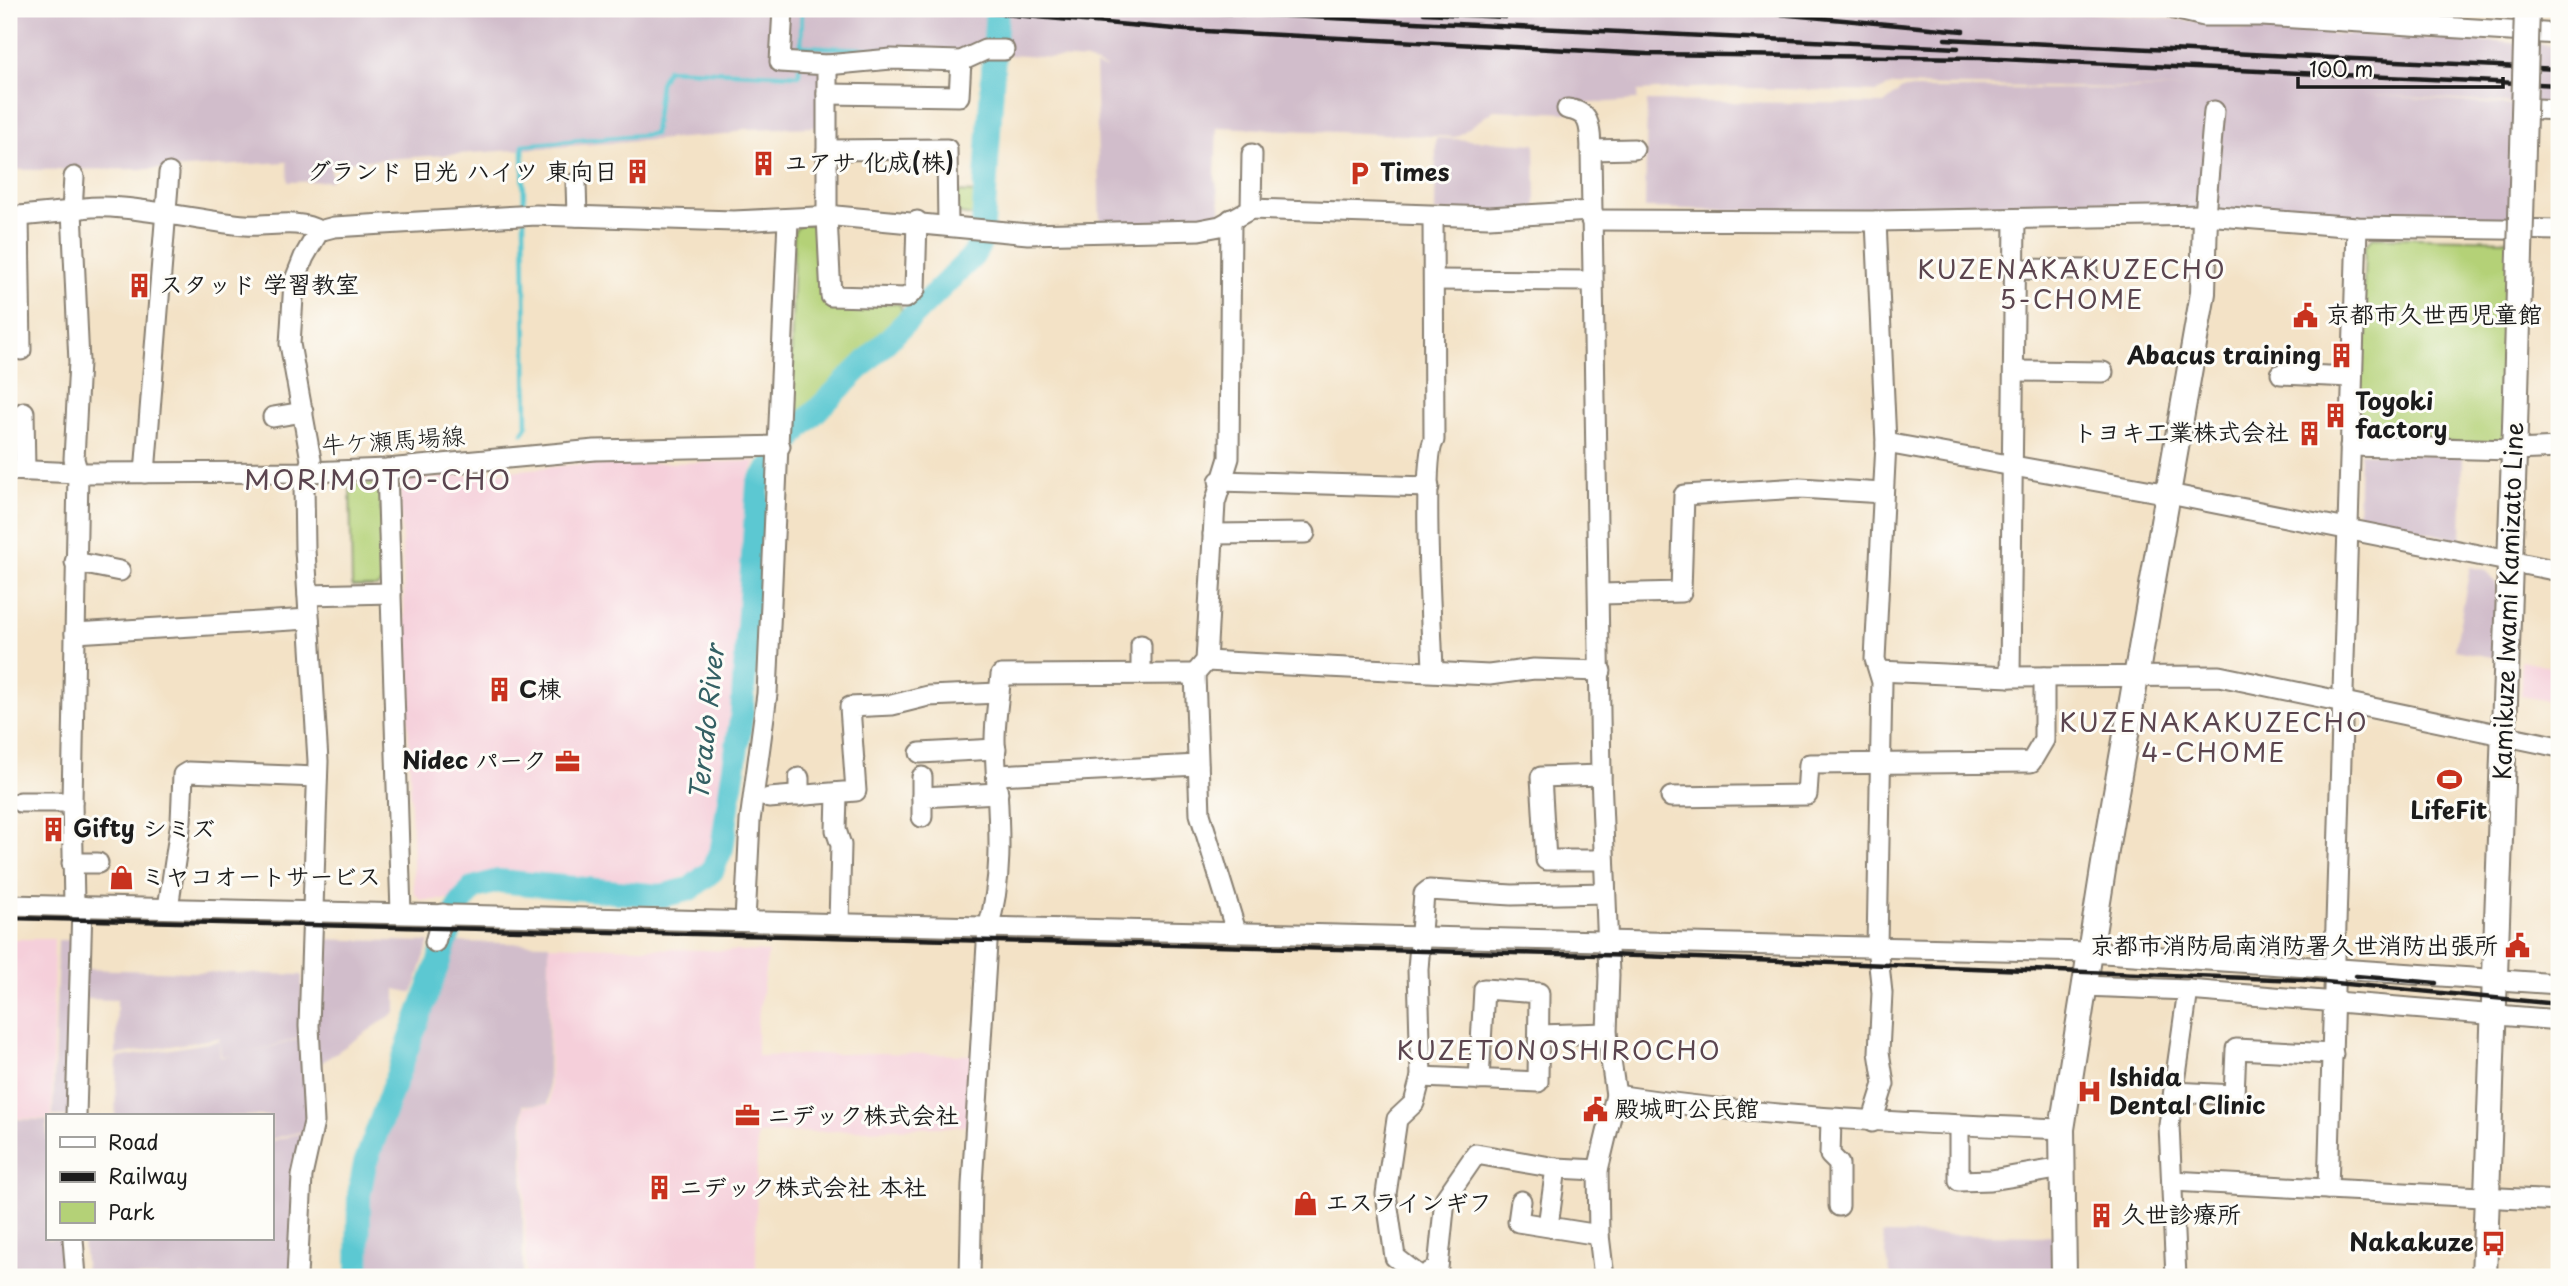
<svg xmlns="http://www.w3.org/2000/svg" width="2568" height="1286" font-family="'Playpen Sans','Klee One',sans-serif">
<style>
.built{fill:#f5cfda}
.industrial{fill:#d1bdcb}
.green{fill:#b4d177;stroke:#68764a;stroke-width:2}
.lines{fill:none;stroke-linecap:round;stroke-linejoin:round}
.stream{stroke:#5bc8d2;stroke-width:4.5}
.river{stroke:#5bc8d2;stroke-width:24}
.minor-casing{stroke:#887f71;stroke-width:23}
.major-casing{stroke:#887f71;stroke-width:28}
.minor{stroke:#fff;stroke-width:19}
.major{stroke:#fff;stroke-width:24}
.rail{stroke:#1c1c1c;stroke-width:4.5}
.major-bridge-casing{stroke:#887f71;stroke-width:28;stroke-linecap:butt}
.major-bridge{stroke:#fff;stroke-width:24}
.labels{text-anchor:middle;stroke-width:6;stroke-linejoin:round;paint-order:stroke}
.poi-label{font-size:24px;font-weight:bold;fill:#1c1c1c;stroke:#fdfcf7;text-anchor:start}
.street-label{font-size:24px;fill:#1c1c1c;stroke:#fdfcf7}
.neighbourhood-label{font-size:26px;letter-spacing:2px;fill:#5b454f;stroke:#fdfcf7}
.water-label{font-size:26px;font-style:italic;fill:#356165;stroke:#fdfcf7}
.quarter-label{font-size:28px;letter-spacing:2px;fill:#5b454f;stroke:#fdfcf7}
</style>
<rect width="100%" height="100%" fill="#fdfcf7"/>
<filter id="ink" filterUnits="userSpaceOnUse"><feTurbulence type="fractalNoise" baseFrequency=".0143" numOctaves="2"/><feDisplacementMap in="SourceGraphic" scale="14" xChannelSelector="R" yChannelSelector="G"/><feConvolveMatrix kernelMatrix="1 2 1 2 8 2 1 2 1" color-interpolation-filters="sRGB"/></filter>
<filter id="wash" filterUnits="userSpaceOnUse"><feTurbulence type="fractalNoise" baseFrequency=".00686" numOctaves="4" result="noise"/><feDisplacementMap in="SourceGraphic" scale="28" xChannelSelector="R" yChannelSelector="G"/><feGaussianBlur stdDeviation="1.57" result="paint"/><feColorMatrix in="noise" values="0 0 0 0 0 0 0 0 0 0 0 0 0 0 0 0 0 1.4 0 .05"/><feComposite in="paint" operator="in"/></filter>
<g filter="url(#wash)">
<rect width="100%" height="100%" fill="#f3e2c6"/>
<!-- built -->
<g class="built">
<path d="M756,461L746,485L735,677L713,846L697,872L662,885L499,871L479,874L461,886L451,900H421L414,893L400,490L406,481L571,465Z"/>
<path d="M2521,660L2559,668V742L2549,739L2555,702L2521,696Z"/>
<path d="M9,939H54L52,1116L47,1119L9,1118Z"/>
<path d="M549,945L768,952L757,1024V1056L879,1053L973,1055L969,1126L757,1134L756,1277H526L524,1106L550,1104Z"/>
</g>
<!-- industrial -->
<g class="industrial">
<path d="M9,9H2046L2221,23L2236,29L2559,45V103L2517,104L2360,94L2517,106L2514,226L1645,208L1647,101L1884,104L1902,89H2193L1893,85L1876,92L1715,87L1638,91L1637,100L1568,105L1567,113L1494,110L1456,137L1217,127L1215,177L1222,217L1217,220L1100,224L1095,66L1108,69L1087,60L961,52L822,58L819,127L744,129L725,135L331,163V181L288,182L287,162L168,169L9,170Z"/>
<path d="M1436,138L1535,144L1536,211L1435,212Z"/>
<path d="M2360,453L2463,456L2461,540L2358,517Z"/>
<path d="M2470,567L2486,570L2496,583L2497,658L2455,650Z"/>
<path d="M316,939L429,942L413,993L396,989V1012L312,1069Z"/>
<path d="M58,940H80L75,1116H53Z"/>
<path d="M454,942L549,944L548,1104L523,1105V1277H367L369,1181Z"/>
<path d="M83,969L302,975V1037L250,1053L303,1038L308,1130L271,1139V1116H115L117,1058L219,1041L220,1057L234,1056H221L219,1038L116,1055L117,1000L83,999Z"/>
<path d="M9,1119L47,1120V1239H69L73,1277H9Z"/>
<path d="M309,1131L292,1277H86L83,1239H271V1141Z"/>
<path d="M1882,1234L2058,1236V1277H1891Z"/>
</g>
<!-- green -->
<g class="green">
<path d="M954,192L978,193V217L960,214L953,207Z"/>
<path d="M801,224H816L822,230L824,302L900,304L903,314L798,420L790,412L794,231Z"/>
<path d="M2373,237L2512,240L2508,437L2501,443L2362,441L2359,432L2365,246Z"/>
<path d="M373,484L380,490L384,581L377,587H352L350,485Z"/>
</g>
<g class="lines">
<!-- stream -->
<g class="stream">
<path d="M801,46L802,9"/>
<path d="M800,59L801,46L884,50"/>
<path d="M980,59L993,61"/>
<path d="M524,211L523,145L654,134L660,83L667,69L799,75V67"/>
<path d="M523,433L527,426L524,220"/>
</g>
<!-- river -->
<path class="river" d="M358,1277L359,1195L365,1164L459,906L473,888L498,881L661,896L690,889L712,871L722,848L742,713L758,484L799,428L973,256L982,240L997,9"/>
</g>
</g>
<g filter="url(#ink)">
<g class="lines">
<defs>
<g id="minor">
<path d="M783,9L780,62L827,65V217L831,296L906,298L915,290L917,221"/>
<path d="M2174,9L2204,16H2262L2559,34"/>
<path d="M827,65L891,59L961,61L985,50H1004"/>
<path d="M827,94L959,96L961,61"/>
<path d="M1567,109C1592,112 1590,129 1591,150L1601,775L1609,975L1607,1033L1616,1095L1598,1170L1599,1235L1604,1277"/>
<path d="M2537,109L2559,110"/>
<path d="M827,150L947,149L948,226"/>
<path d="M1591,150L1634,149"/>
<path d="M576,183L577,216"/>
<path d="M1251,209L1252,154"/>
<path d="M2205,215L2214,111"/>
<path d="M19,216L21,350"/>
<path d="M9,217L72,211C105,197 204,223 245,225C269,227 298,218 319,231L334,227L536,215L734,221L836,216L1028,234L1199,230L1220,226L1251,209L1489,217L1591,211"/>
<path d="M1231,219L1229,458L1215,503L1206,661L1195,674L1200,814L1236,931"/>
<path d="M1591,220L1876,221L2205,215L2357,227L2559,230"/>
<path d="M2015,269L2087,270"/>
<path d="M1434,280L1591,281"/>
<path d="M2014,371L2103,372"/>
<path d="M2281,374L2352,377"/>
<path d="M24,412L25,471"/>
<path d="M273,417L303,412"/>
<path d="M1886,443L2169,494L2559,571"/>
<path d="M2350,446L2514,450L2559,448"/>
<path d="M387,469L401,913"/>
<path d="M9,470L78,473L308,472L387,469L595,450L780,446"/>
<path d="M145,473L169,173"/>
<path d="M1219,481L1429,487"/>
<path d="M1213,534L1305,533"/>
<path d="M75,562L120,571"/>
<path d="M1601,594L1681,592L1684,495L1800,488L1883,493"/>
<path d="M308,595L391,593"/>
<path d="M75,633L309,619"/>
<path d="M1141,645V674"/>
<path d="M1206,661L1489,675L1534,669L1601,671"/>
<path d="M1433,670C1432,634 1421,461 1434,440L1433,216"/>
<path d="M1879,671L2010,677L2219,676L2559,747"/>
<path d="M2010,677L2015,219"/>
<path d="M920,753L996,749"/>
<path d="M997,775L1198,765"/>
<path d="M1601,775L1541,777L1546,860H1604"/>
<path d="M922,777V797"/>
<path d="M799,778V796"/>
<path d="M837,795L836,830L841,845L839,923"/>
<path d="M1671,797L1807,795L1809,764L2031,762L2044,740V677"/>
<path d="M769,798L856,791L850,707L892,705L928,696L999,693"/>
<path d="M20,802H72"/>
<path d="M922,817V797L998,793"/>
<path d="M72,863H98"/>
<path d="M9,905L2089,952L2559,984"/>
<path d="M74,905L72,802L78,473L74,459L79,362L72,211L74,177"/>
<path d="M168,908L181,821L183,775L188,772L317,777"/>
<path d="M745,921L750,821L767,694L788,220"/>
<path d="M435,942L443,914"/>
<path d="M2084,986L2188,990L2169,1125L2176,1277"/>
<path d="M2188,990L2559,1020"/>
<path d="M1539,1035L1607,1033"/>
<path d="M1421,1077L1538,1082L1539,993L1484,989L1479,1080"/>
<path d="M2174,1092L2234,1095L2236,1049L2333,1054"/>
<path d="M1616,1095C1764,1118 1912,1123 2062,1129"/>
<path d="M76,1116L82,906"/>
<path d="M1831,1119L1830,1155L1839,1164V1206"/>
<path d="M1872,1122L1884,1084L1879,1052L1882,993L1877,946L1882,682L1875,659L1886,443L1876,221"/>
<path d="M1959,1125V1181L1991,1180L2063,1168"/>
<path d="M2172,1181L2559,1201"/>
<path d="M2328,1189L2357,227"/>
<path d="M1521,1201L1518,1222L1599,1235"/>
<path d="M1548,1226L1556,1168"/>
<path d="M73,1239L76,1277"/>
<path d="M297,1277L302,1176L314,1122L309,1026L318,761L305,550L304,485L311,460L290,344L294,282L304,257L319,231"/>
<path d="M970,1277L972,1185L988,928C1007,866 996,802 995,740C995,718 999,696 1001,675L1195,674"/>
<path d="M1421,1277L1395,1257L1386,1194L1397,1119L1414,1103L1421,1077L1418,969L1424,894L1429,890L1512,895L1605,893"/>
<path d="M1421,1277L1438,1268L1445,1199L1476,1154L1556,1168L1598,1170"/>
</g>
<g id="major">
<path d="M2064,1277L2062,1129L2109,832L2203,293L2205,215"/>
<path d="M2484,1277L2515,427"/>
</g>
</defs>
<!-- minor casing -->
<use href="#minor" class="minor-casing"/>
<!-- major casing -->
<use href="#major" class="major-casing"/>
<!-- minor -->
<use href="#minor" class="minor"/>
<!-- major -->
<use href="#major" class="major"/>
<!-- rail -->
<g class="rail">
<path d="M944,9L1186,30L1647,54L1980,58L2559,85"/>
<path d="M1139,9L1958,48"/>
<path d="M1723,9L1963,31"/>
<path d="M1424,13L1505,17"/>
<path d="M1945,39L2559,69"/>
<path d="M9,918L1641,956L2304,980L2559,1004"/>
<path d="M2356,976L2436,983"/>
</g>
<defs>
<path id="major-bridge" d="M2515,427L2527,9"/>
</defs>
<!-- major-bridge casing -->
<use href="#major-bridge" class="major-bridge-casing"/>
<!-- major-bridge -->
<use href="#major-bridge" class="major-bridge"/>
</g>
</g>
<!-- icons -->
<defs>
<symbol id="building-bare" viewBox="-9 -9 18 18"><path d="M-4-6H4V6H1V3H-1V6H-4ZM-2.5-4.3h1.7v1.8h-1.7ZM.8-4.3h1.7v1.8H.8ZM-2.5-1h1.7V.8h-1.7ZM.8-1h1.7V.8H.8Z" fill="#c8321e" stroke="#fdfcf7" stroke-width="2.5" paint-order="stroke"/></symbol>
<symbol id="parking-bare" viewBox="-9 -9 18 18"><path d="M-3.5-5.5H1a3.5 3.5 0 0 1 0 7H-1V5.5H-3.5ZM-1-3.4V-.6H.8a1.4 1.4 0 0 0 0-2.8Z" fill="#c8321e" stroke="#fdfcf7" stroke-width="2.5" paint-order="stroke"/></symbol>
<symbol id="civic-bare" viewBox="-9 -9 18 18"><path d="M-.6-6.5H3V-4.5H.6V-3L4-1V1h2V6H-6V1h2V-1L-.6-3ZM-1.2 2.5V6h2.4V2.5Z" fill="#c8321e" stroke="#fdfcf7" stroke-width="2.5" paint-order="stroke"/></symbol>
<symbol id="office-bare" viewBox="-9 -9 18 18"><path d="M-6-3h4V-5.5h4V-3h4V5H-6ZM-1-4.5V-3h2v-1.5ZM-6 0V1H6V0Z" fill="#c8321e" stroke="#fdfcf7" stroke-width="2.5" paint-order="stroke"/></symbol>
<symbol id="stadium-bare" viewBox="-9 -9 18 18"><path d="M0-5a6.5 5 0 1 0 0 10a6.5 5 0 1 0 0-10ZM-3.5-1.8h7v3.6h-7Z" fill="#c8321e" stroke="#fdfcf7" stroke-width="2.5" paint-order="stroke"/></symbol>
<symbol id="shop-bare" viewBox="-9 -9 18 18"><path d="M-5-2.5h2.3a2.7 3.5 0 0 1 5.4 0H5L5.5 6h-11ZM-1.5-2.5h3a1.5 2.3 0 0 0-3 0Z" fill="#c8321e" stroke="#fdfcf7" stroke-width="2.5" paint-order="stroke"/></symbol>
<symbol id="hospital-bare" viewBox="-9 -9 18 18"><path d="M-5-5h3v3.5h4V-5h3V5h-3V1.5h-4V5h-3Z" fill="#c8321e" stroke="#fdfcf7" stroke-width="2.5" paint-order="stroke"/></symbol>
<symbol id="bus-bare" viewBox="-9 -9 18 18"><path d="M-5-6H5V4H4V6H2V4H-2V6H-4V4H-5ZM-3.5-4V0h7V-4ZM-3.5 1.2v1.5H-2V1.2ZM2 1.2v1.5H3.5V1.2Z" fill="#c8321e" stroke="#fdfcf7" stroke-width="2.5" paint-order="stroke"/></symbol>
</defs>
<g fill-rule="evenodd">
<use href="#building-bare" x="746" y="146" width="35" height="35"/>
<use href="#building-bare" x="620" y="154" width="35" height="35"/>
<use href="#parking-bare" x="1342" y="156" width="35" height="35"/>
<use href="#building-bare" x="122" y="268" width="35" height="35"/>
<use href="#civic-bare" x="2288" y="298" width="35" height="35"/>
<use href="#building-bare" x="2324" y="338" width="35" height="35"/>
<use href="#building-bare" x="2318" y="398" width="35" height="35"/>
<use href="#building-bare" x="2292" y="416" width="35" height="35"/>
<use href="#building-bare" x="482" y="672" width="35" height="35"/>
<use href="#office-bare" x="550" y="744" width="35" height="35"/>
<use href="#stadium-bare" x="2432" y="762" width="35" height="35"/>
<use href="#building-bare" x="36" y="812" width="35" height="35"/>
<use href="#shop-bare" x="104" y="860" width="35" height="35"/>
<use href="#civic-bare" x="2500" y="928" width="35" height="35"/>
<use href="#hospital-bare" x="2072" y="1074" width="35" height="35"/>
<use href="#civic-bare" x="1578" y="1092" width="35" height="35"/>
<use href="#office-bare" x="730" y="1098" width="35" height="35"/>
<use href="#building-bare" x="642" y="1170" width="35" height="35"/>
<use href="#shop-bare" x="1288" y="1186" width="35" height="35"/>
<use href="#building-bare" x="2084" y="1198" width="35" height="35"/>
<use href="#bus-bare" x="2476" y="1226" width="35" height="35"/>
</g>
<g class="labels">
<!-- poi labels -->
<g class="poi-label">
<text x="784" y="171">ユアサ 化成(株)</text>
<text x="618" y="180" text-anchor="end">グランド 日光 ハイツ 東向日</text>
<text x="1380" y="181">Times</text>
<text x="159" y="293">スタッド 学習教室</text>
<text x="2326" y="323">京都市久世西児童館</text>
<text x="2321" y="364" text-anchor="end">Abacus training</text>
<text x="2355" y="410">Toyoki<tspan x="2355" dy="28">factory</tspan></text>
<text x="2289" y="441" text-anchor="end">トヨキ工業株式会社</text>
<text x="519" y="698">C棟</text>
<text x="547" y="769" text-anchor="end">Nidec パーク</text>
<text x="2449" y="819" text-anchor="middle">LifeFit</text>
<text x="73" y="837">Gifty シミズ</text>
<text x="141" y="885">ミヤコオートサービス</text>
<text x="2498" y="954" text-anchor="end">京都市消防局南消防署久世消防出張所</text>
<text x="2109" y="1086">Ishida<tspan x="2109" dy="28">Dental Clinic</tspan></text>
<text x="1615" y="1117">殿城町公民館</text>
<text x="767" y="1124">ニデック株式会社</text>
<text x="679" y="1196">ニデック株式会社 本社</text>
<text x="1325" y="1211">エスラインギフ</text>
<text x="2121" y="1223">久世診療所</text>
<text x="2474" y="1251" text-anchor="end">Nakakuze</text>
</g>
<!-- street labels -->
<g class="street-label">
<text transform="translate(393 441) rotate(-4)" y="8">牛ケ瀬馬場線</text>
<text transform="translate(2509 601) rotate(-88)" y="8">Kamikuze Iwami Kamizato Line</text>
</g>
<!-- neighbourhood labels -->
<g class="neighbourhood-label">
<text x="2072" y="279">KUZENAKAKUZECHO<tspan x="2072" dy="30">5-CHOME</tspan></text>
<text x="2214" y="732">KUZENAKAKUZECHO<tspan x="2214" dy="30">4-CHOME</tspan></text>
<text x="1559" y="1060">KUZETONOSHIROCHO</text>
</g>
<!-- water labels -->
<g class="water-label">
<text transform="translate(707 723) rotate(-84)" y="9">Terado River</text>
</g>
<!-- quarter labels -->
<g class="quarter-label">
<text x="378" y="490">MORIMOTO-CHO</text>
</g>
</g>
<!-- margin -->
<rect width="2568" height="1286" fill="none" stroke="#fdfcf7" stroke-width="35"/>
<!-- legend -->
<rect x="46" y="1114" width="228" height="126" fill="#fdfcf7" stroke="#a3a29f" stroke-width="2"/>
<rect x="60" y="1137" width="35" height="10" fill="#ffffff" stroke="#a3a29f" stroke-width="2"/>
<text x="108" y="1150" font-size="21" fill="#1c1c1c">Road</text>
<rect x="60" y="1172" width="35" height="10" fill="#1c1c1c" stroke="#a3a29f" stroke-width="2"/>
<text x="108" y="1184" font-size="21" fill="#1c1c1c">Railway</text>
<rect x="60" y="1202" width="35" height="21" fill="#b4d177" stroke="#a3a29f" stroke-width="2"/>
<text x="108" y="1220" font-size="21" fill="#1c1c1c">Park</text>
<!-- scale -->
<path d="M2298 77v10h205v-10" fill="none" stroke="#1c1c1c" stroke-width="3.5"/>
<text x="2309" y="77" font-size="21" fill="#1c1c1c" stroke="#fdfcf7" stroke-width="5" paint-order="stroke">100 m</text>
</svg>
